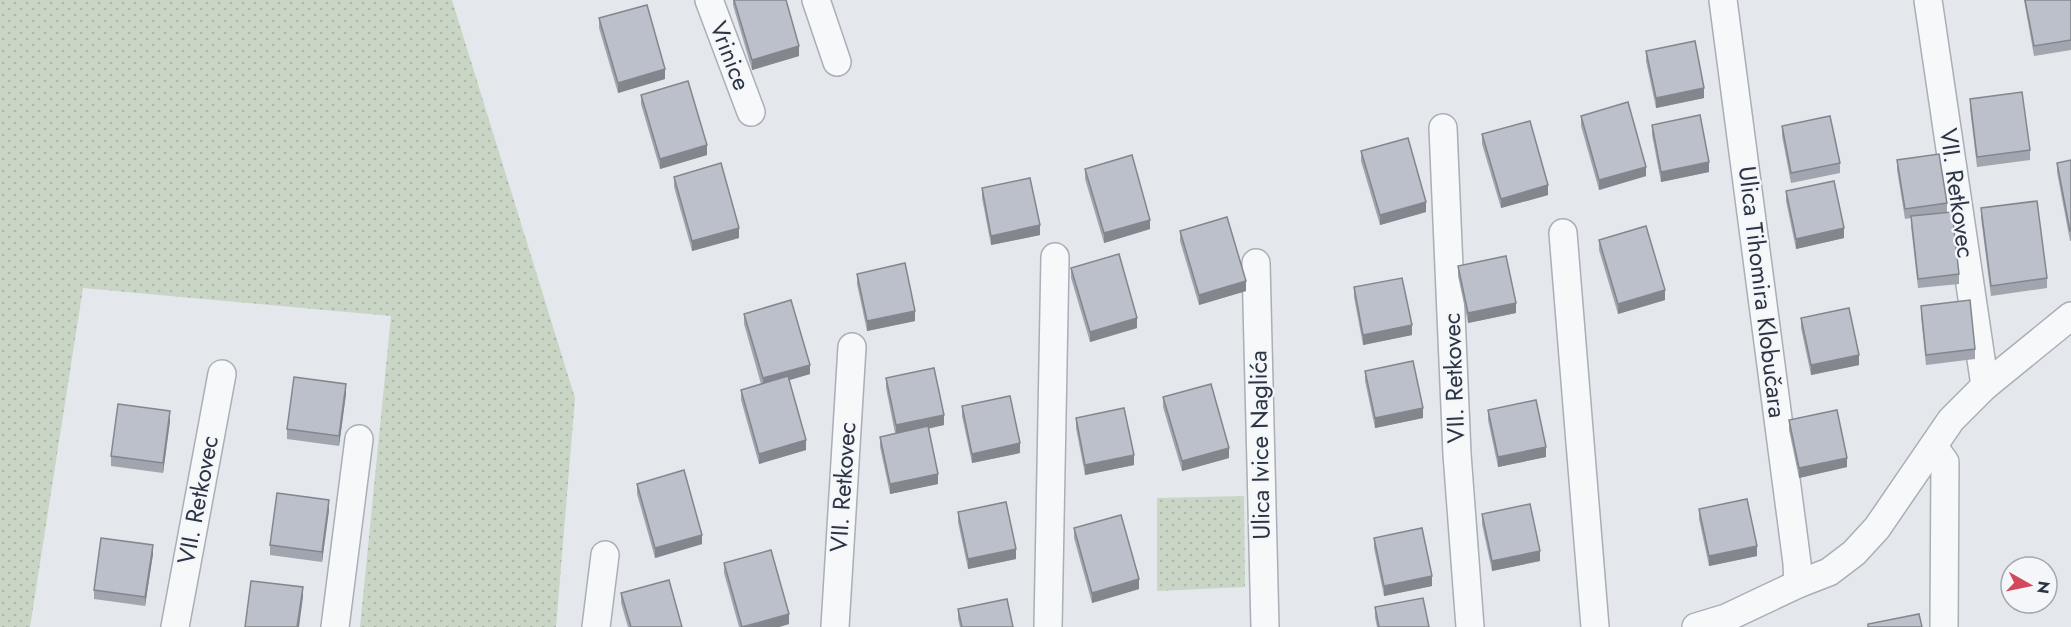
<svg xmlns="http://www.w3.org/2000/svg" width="2071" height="627" font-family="Jost,sans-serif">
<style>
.grass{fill:url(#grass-dots)}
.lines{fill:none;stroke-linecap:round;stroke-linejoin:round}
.street-casing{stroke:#a9aeb7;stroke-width:30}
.street{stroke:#f7f8fa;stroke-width:27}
.wall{fill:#a1a5ae}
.shaded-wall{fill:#83868d}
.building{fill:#bbc0ca;stroke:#83868d;stroke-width:1.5}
.labels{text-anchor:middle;stroke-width:4.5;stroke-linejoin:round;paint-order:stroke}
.street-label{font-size:24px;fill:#2b3445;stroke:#f4f6f9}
</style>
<defs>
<pattern id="grass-dots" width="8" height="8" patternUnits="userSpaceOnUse" patternTransform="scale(1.5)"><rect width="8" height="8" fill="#c9d6c5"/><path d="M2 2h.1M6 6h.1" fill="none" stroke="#adb8ab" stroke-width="1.8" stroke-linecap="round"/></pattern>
</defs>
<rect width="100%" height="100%" fill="#e4e7ec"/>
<!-- grass -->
<g class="grass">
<path d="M0,0H452L575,398L556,627H360L391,316L83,288L30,627H0Z"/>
<path d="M1244,496L1245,587L1157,591V498Z"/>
</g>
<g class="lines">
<defs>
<g id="street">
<path d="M709,0L751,112"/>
<path d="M816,0L837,62"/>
<path d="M1723,0L1797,563L1798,584"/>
<path d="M1928,0L1985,386"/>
<path d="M1443,128L1457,454L1470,627"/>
<path d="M1563,233L1595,627"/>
<path d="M1256,263L1265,627"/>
<path d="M1934,447L1945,462L1944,627"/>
<path d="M175,627L222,374"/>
<path d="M335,627L359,439"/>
<path d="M596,627L605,555"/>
<path d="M835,627L852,347"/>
<path d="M1048,627L1055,257"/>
<path d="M1696,627L1726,618L1798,584L1829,572L1854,553L1877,528L1951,420L1985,386L2071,316"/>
</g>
</defs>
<!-- street casing -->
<use href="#street" class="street-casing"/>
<!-- street -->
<use href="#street" class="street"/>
</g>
<!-- wall -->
<g class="wall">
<path d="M733,0H786L799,56L752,70L733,5Z"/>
<path d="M2024,0H2071V50L2034,56Z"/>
<path d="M599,18L665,79L618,93L599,28Z"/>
<path d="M1646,51L1704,98L1656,108L1646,61Z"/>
<path d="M641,95L707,155L660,169L641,104Z"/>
<path d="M1970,99L2030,150V160L1977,167L1970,109Z"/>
<path d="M1581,116L1646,176L1599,190L1581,126Z"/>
<path d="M1652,125L1709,172L1661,182L1652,135Z"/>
<path d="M1782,126L1840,163V173L1791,183L1782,136Z"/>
<path d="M1482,134L1548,195L1501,208L1482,144Z"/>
<path d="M1361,151L1426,212L1380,225L1361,161Z"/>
<path d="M1897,160L1947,203V212L1959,274V284L1918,288L1911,226V218L1905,219L1897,170Z"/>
<path d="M2071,160V241H2070L2057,172V163Z"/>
<path d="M1085,169L1150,229L1104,243L1085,179Z"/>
<path d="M674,177L739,238L692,251L674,187Z"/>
<path d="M982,188L1040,235L991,245L982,198Z"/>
<path d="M1786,191L1844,238L1796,249L1786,201Z"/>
<path d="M1981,208L2047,278V288L1991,296L1981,218Z"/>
<path d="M1180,231L1246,291L1199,305L1180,241Z"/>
<path d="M1599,240L1665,300L1618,314L1599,250Z"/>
<path d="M1458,266L1516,313L1468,323L1458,276Z"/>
<path d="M1071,268L1137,328L1090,342L1071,278Z"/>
<path d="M857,274L915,321L867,331L857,284Z"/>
<path d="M1354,287L1412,335L1363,345L1354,297Z"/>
<path d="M1921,306L1975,349V359L1926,365L1921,316Z"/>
<path d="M744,314L810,374L789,380L806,450L759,464L741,400V390L761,384L744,324Z"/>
<path d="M1801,318L1859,365L1811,375L1801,328Z"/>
<path d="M1365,371L1423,418L1375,428L1365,381Z"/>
<path d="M886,378L944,425L928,429L938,484L890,494L880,447V437L895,433L886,388Z"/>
<path d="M346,394L339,446L287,439V429Z"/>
<path d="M1163,397L1229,458L1182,471L1163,407Z"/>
<path d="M962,406L1020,453L972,463L962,416Z"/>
<path d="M1488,410L1546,457L1498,467L1488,420Z"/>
<path d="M1076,418L1134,465L1085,475L1076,428Z"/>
<path d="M1789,420L1847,467L1799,478L1789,430Z"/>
<path d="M170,421L163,473L111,466V456Z"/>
<path d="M637,484L702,544L655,558L637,494Z"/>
<path d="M1699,509L1757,556L1709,566L1699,519Z"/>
<path d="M329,510L322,562L270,555V545Z"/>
<path d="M958,512L1016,559L968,569L958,522Z"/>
<path d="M1482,514L1540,561L1492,571L1482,524Z"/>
<path d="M1074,528L1139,589L1092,603L1074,538Z"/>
<path d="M1374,538L1432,586L1384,596L1374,548Z"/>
<path d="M153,554L145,606L94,599V590Z"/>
<path d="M724,563L789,624L779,627H739L724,573Z"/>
<path d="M621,593L682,627H628L621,603Z"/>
<path d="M1375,607L1429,627H1377L1375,617Z"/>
<path d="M958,609L1013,627H960L958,619Z"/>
</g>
<!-- shaded-wall -->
<g class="shaded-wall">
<path d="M799,46V56L752,70V60Z"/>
<path d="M665,69V79L618,93V83Z"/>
<path d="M1704,88V98L1656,108V98Z"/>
<path d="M707,145V155L660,169V159Z"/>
<path d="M1709,162V172L1661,182V172Z"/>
<path d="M1646,167V176L1599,190V180Z"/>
<path d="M1548,185V195L1501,208V199Z"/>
<path d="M1426,202V212L1380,225V215Z"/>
<path d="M1150,220V229L1104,243V233Z"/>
<path d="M1040,225V235L991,245V236Z"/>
<path d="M739,228V238L692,251V241Z"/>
<path d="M1844,228V238L1796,249V239Z"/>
<path d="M1246,281V291L1199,305V295Z"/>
<path d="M1665,290V300L1618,314V304Z"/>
<path d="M1516,303V313L1468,323V313Z"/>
<path d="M915,311V321L867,331V321Z"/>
<path d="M1137,318V328L1090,342V332Z"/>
<path d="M1412,325V335L1363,345V335Z"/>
<path d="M1859,355V365L1811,375V365Z"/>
<path d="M810,365V374L763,388V378Z"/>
<path d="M346,384V394L339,446V436Z"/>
<path d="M1423,408V418L1375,428V418Z"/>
<path d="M170,411V421L163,473V463Z"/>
<path d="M944,415V425L896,435V425Z"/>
<path d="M806,440V450L759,464V454Z"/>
<path d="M1020,443V453L972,463V454Z"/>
<path d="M1546,447V457L1498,467V457Z"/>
<path d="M1229,448V458L1182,471V461Z"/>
<path d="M1134,455V465L1085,475V465Z"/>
<path d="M1847,458V467L1799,478V468Z"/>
<path d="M938,474V484L890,494V484Z"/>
<path d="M329,500V510L322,562V552Z"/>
<path d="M702,535V544L655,558V548Z"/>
<path d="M153,545V554L145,606V597Z"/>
<path d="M1757,546V556L1709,566V556Z"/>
<path d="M1016,549V559L968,569V559Z"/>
<path d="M1540,551V561L1492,571V561Z"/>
<path d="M1432,576V586L1384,596V586Z"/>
<path d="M1139,579V589L1092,603V593Z"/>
<path d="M303,587V597L299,627H297Z"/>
<path d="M789,614V624L779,627H745Z"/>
</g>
<!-- building -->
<g class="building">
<path d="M734,0H786L799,46L752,60Z"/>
<path d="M2025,0H2071V40L2034,46Z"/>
<path d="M647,5L665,69L618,83L599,18Z"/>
<path d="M1695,41L1704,88L1656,98L1646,51Z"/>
<path d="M688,81L707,145L660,159L641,95Z"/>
<path d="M2022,92L2030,150L1977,157L1970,99Z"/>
<path d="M1628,102L1646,167L1599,180L1581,116Z"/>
<path d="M1700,115L1709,162L1661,172L1652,125Z"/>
<path d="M1830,116L1840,163L1791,173L1782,126Z"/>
<path d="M1530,121L1548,185L1501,199L1482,134Z"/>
<path d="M1408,138L1426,202L1380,215L1361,151Z"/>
<path d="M1939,154L1947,203L1905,209L1897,160Z"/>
<path d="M1132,155L1150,220L1104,233L1085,169Z"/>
<path d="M2071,160V231H2070L2057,163Z"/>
<path d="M721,163L739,228L692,241L674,177Z"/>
<path d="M1030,178L1040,225L991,236L982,188Z"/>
<path d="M1834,181L1844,228L1796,239L1786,191Z"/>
<path d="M2037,201L2047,278L1991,286L1981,208Z"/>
<path d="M1952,212L1959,274L1918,279L1911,216Z"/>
<path d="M1227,217L1246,281L1199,295L1180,231Z"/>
<path d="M1646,226L1665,290L1618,304L1599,240Z"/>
<path d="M1119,254L1137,318L1090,332L1071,268Z"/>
<path d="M1506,256L1516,303L1468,313L1458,266Z"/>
<path d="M905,263L915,311L867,321L857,274Z"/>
<path d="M1402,278L1412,325L1363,335L1354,287Z"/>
<path d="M791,300L810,365L763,378L744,314Z"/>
<path d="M1970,300L1975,349L1926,355L1921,306Z"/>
<path d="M1849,308L1859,355L1811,365L1801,318Z"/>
<path d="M1413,361L1423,408L1375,418L1365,371Z"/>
<path d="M934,368L944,415L896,425L886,378Z"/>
<path d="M788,376L806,440L759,454L741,390Z"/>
<path d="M294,377L346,384L339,436L287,429Z"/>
<path d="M1211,384L1229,448L1182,461L1163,397Z"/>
<path d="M1010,396L1020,443L972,454L962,406Z"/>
<path d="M1536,400L1546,447L1498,457L1488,410Z"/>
<path d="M118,404L170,411L163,463L111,456Z"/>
<path d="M1124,408L1134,455L1085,465L1076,418Z"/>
<path d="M1837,410L1847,458L1799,468L1789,420Z"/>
<path d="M928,426L938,474L890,484L880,437Z"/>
<path d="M684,470L702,535L655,548L637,484Z"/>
<path d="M277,493L329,500L322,552L270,545Z"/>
<path d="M1747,499L1757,546L1709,556L1699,509Z"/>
<path d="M1006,502L1016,549L968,559L958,512Z"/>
<path d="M1530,504L1540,551L1492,561L1482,514Z"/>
<path d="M1121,515L1139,579L1092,593L1074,528Z"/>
<path d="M1422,528L1432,576L1384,586L1374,538Z"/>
<path d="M101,538L153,545L145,597L94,590Z"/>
<path d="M771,550L789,614L742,627L724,563Z"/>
<path d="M669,580L682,627H631L621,593Z"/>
<path d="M251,581L303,587L297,627H245Z"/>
<path d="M1423,598L1429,627H1379L1375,607Z"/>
<path d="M1007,599L1013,627H962L958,609Z"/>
<path d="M1919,614L1922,627H1868V624Z"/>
</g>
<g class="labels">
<!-- street labels -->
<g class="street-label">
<text transform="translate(730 56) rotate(69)" y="8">Vrinice</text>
<text transform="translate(1957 193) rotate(82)" y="8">VII. Retkovec</text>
<text transform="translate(1762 292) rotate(83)" y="8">Ulica Tihomira Klobučara</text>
<text transform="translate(1454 378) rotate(-92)" y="8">VII. Retkovec</text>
<text transform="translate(1260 445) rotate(-91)" y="8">Ulica Ivice Naglića</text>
<text transform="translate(843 487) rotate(-86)" y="8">VII. Retkovec</text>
<text transform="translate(198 500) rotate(-79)" y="8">VII. Retkovec</text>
</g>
</g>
<!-- north arrow -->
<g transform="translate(2029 585) rotate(99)"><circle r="28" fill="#f4f6f9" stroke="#a4a8b1" stroke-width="1.5"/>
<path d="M0-4.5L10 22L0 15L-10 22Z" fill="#d1495b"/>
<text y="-9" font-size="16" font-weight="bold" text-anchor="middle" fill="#2b3445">N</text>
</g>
</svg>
